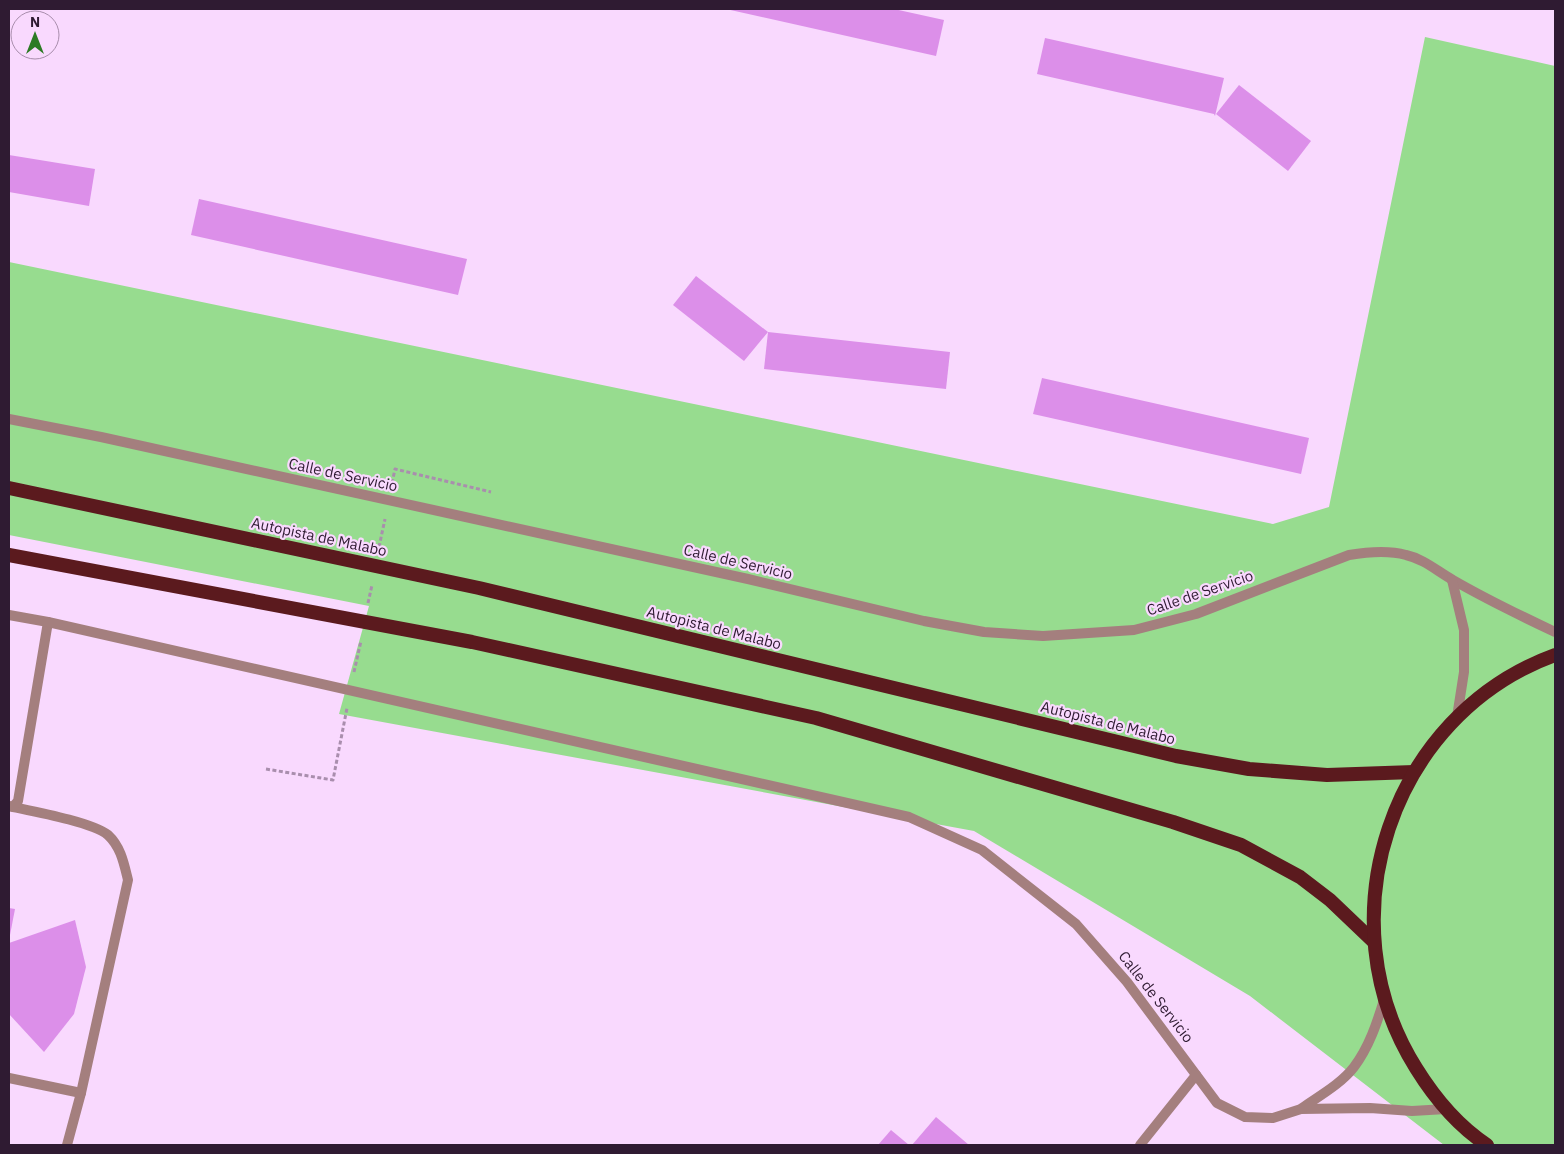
<svg xmlns="http://www.w3.org/2000/svg" width="1564" height="1154" font-family="'IBM Plex Sans',sans-serif">
<style>
.green{fill:#97dc8f}
.building{fill:#dc8fe9}
.lines{fill:none;stroke-linecap:round;stroke-linejoin:round}
.path{stroke:#a98ead;stroke-width:3;stroke-dasharray:4 2.5;stroke-linecap:butt}
.service{stroke:#a47f7e;stroke-width:10}
.minor{stroke:#a47f7e;stroke-width:10}
.tertiary{stroke:#a47f7e;stroke-width:10}
.trunk{stroke:#5b1a1e;stroke-width:14}
.labels{text-anchor:middle;stroke-width:4.5;stroke-linejoin:round;paint-order:stroke}
.street-label{font-size:15px;fill:#2f1b32;stroke:#f9d9fe}
</style>
<rect width="100%" height="100%" fill="#f9d9fe"/>
<!-- green -->
<path class="green" d="M1425,37L1555,66V1145H1444L1250,996L974,831L339,714L369,606L9,535V262L1273,524L1329,507Z"/>
<!-- building -->
<g class="building">
<path d="M726,9H894L944,20L936,56Z"/>
<path d="M1045,38L1224,78L1215,116L1214,114L1037,74Z"/>
<path d="M1239,85L1311,141L1288,171L1216,114Z"/>
<path d="M9,155L95,169L89,206L9,192Z"/>
<path d="M199,199L467,259L458,295L191,235Z"/>
<path d="M696,276L768,332L744,361L673,305Z"/>
<path d="M768,332L950,352L946,389L764,369Z"/>
<path d="M1042,378L1309,438L1301,474L1033,414Z"/>
<path d="M9,908L15,909L10,935H9Z"/>
<path d="M75,920L86,967L74,1014L44,1052L9,1014V943Z"/>
<path d="M936,1117L969,1145H912Z"/>
<path d="M891,1130L909,1145H878Z"/>
</g>
<g class="lines">
<!-- path -->
<g class="path">
<path d="M392,483L395,469L491,492"/>
<path d="M379,547L385,519"/>
<path d="M368,603L372,585"/>
<path d="M354,672L361,641"/>
<path d="M266,769L333,780L347,708"/>
</g>
<!-- service -->
<g class="service">
<path d="M9,806C32,811 92,822 108,835C121,847 124,864 128,880L81,1093L67,1145"/>
<path d="M13,807L18,801L48,622"/>
<path d="M9,1078L81,1093"/>
</g>
<!-- minor -->
<path class="minor" d="M1140,1145L1196,1075"/>
<!-- tertiary -->
<g class="tertiary">
<path d="M9,419L101,437L748,579L924,621L984,632L1043,636L1134,630L1196,614L1349,555C1367,552 1388,550 1406,555C1424,559 1437,571 1453,580C1486,599 1521,616 1555,632"/>
<path d="M1452,580L1464,630V672L1457,717"/>
<path d="M9,615L48,622L909,817L982,850L1076,924L1127,982L1217,1103L1245,1117L1273,1118L1301,1109L1370,1108L1412,1111L1446,1109"/>
<path d="M1302,1108C1319,1096 1341,1084 1354,1067C1369,1047 1377,1023 1384,1000"/>
</g>
<!-- trunk -->
<g class="trunk">
<path d="M9,488L479,588L1176,756L1249,769L1327,775L1414,772"/>
<path d="M9,555L472,642L816,718L1173,822L1241,845L1300,877L1330,900L1373,941"/>
<path d="M1487,1145C1458,1126 1434,1097 1416,1068C1323,920 1390,715 1555,655"/>
</g>
</g>
<g class="labels">
<!-- street labels -->
<g class="street-label">
<text transform="translate(343 475) rotate(12)" y="5">Calle de Servicio</text>
<text transform="translate(319 537) rotate(12)" y="5">Autopista de Malabo</text>
<text transform="translate(738 562) rotate(13)" y="5">Calle de Servicio</text>
<text transform="translate(1200 593) rotate(-19)" y="5">Calle de Servicio</text>
<text transform="translate(714 628) rotate(14)" y="5">Autopista de Malabo</text>
<text transform="translate(1108 723) rotate(14)" y="5">Autopista de Malabo</text>
<text transform="translate(1156 997) rotate(52)" y="5">Calle de Servicio</text>
</g>
</g>
<!-- border -->
<rect width="1564" height="1154" fill="none" stroke="#2f1b32" stroke-width="20"/>
<!-- north arrow -->
<g transform="translate(35 35)"><circle r="24" fill="#f9d9fe" stroke="#a88dac"/>
<path d="M0-4L9 19L0 12L-9 19Z" fill="#2c7b24"/>
<text y="-8" font-size="14" font-weight="bold" text-anchor="middle" fill="#2f1b32">N</text>
</g>
</svg>
